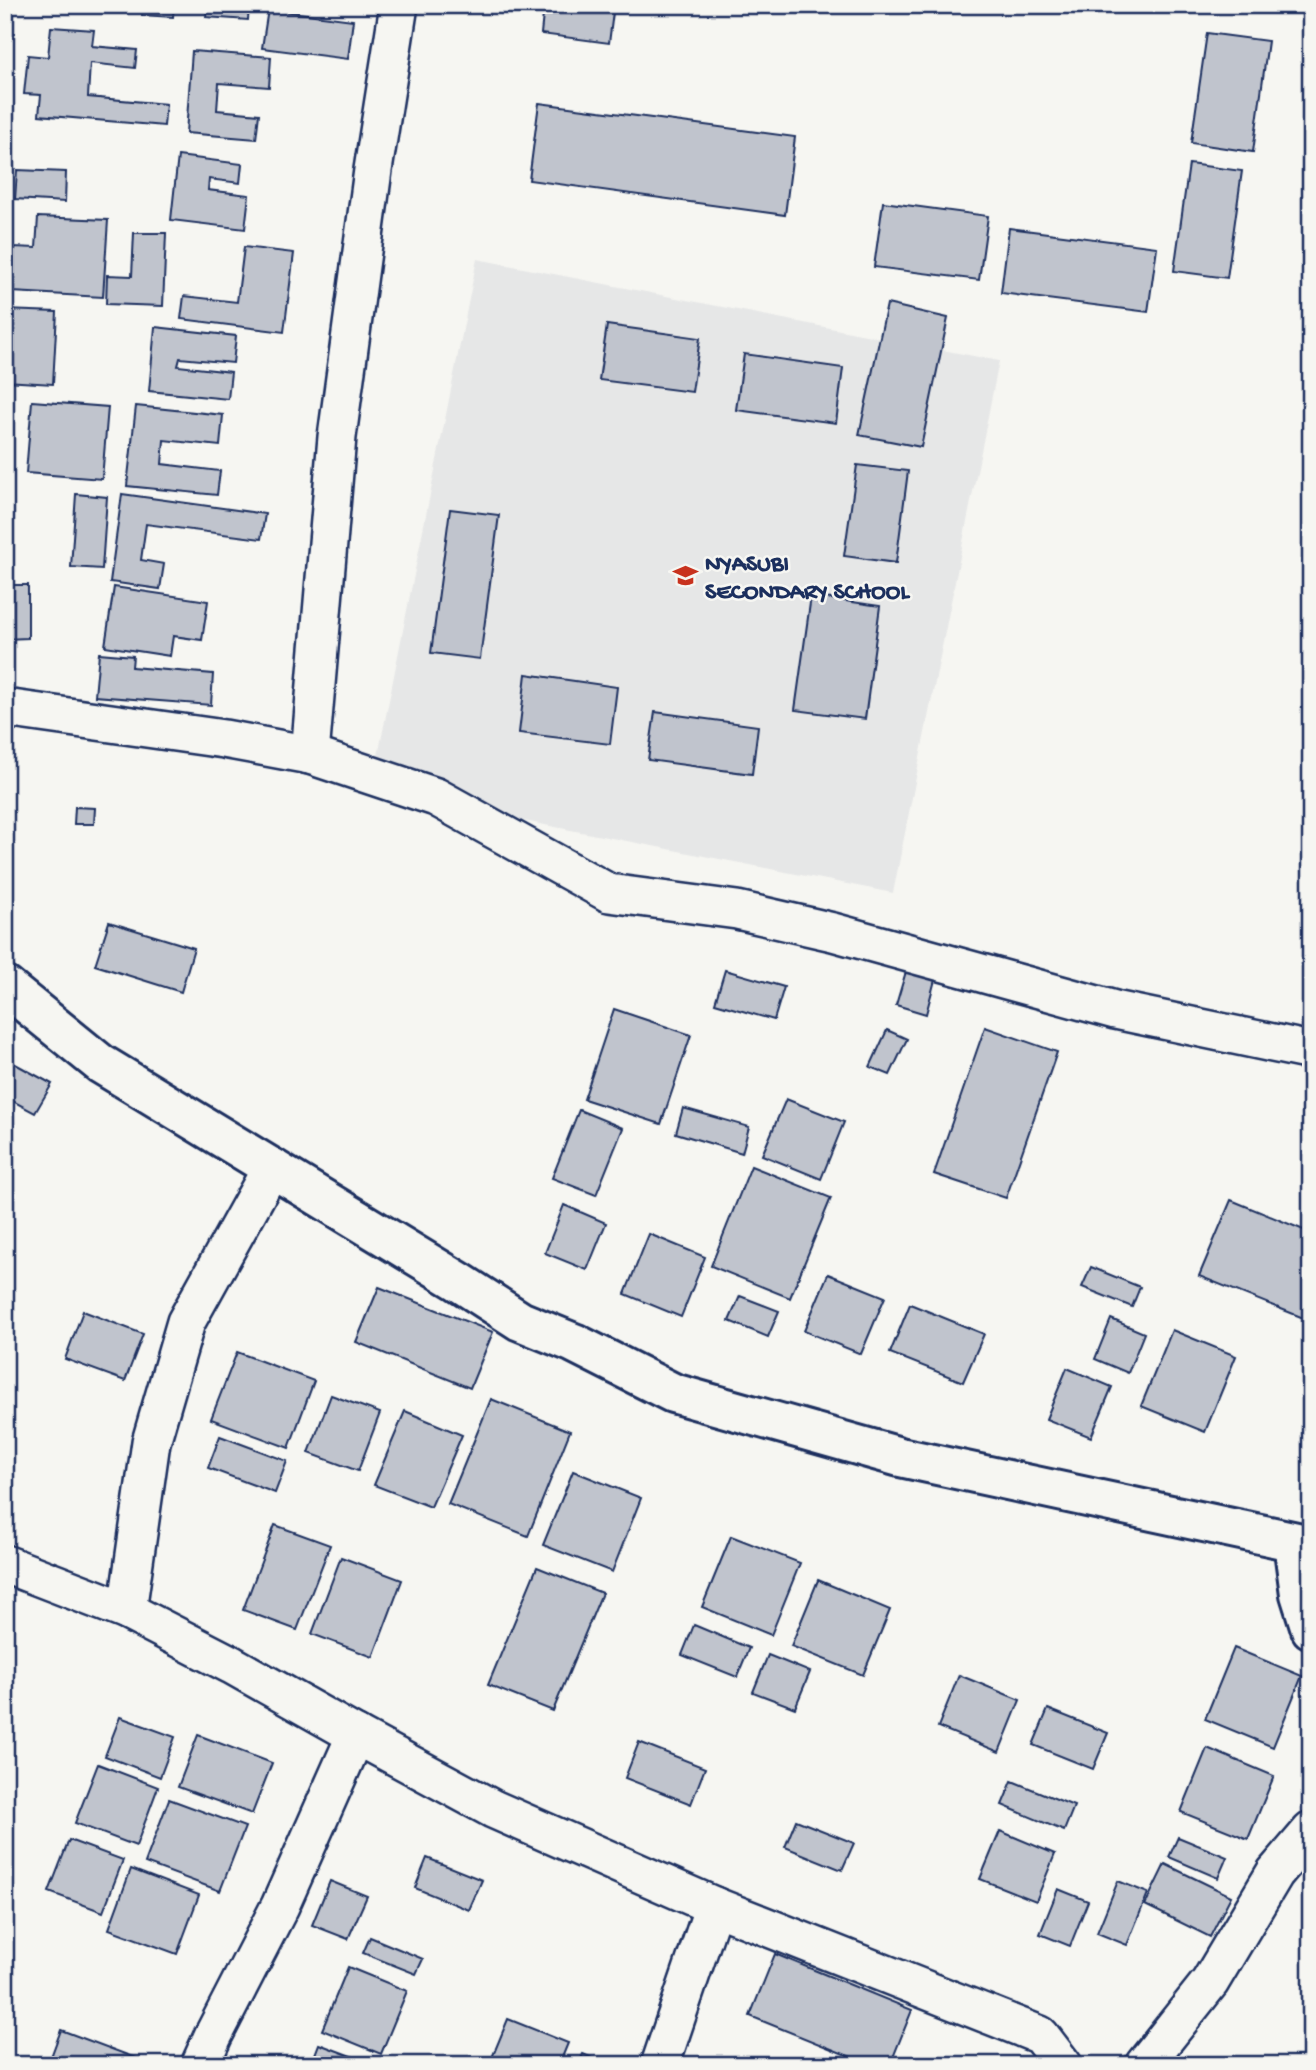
<svg xmlns="http://www.w3.org/2000/svg" width="1316" height="2070" font-family="'Gochi Hand',sans-serif">
<style>
.built{fill:#e6e7e7}
.building{fill:#c0c4cd;stroke:#1b2f5e;stroke-width:2}
.lines{fill:none;stroke-linecap:round;stroke-linejoin:round}
.street-casing{stroke:#1b2f5e;stroke-width:42}
.secondary-casing{stroke:#1b2f5e;stroke-width:44}
.street{stroke:#f6f6f2;stroke-width:37}
.secondary{stroke:#f6f6f2;stroke-width:38}
.labels{text-anchor:middle;stroke-width:5;stroke-linejoin:round;paint-order:stroke}
.poi-label{font-size:24px;font-weight:bold;fill:#1b2f5e;stroke:#f6f6f2;text-anchor:start}
</style>
<rect width="100%" height="100%" fill="#f6f6f2"/>
<filter id="ink" filterUnits="userSpaceOnUse"><feTurbulence type="fractalNoise" baseFrequency=".0143" numOctaves="2"/><feDisplacementMap in="SourceGraphic" scale="14" xChannelSelector="R" yChannelSelector="G"/><feConvolveMatrix kernelMatrix="1 2 1 2 8 2 1 2 1" color-interpolation-filters="sRGB"/></filter>
<g filter="url(#ink)">
<!-- built -->
<path class="built" d="M477,259L999,361L893,893L371,791Z"/>
<!-- building -->
<g class="building">
<path d="M142,5H174L173,17L142,15Z"/>
<path d="M207,5H249L248,20L206,17Z"/>
<path d="M544,5H614L609,43L541,34Z"/>
<path d="M1230,5H1285L1284,12Z"/>
<path d="M268,9L353,20L348,59L262,48Z"/>
<path d="M51,27L94,30L92,46L137,50L135,68L90,63L88,97L166,104L164,126L39,115L41,95L24,94L28,55L48,57Z"/>
<path d="M1207,33L1268,41L1253,152L1191,143Z"/>
<path d="M192,51L271,57L269,87L219,83L217,110L259,114L256,139L186,133Z"/>
<path d="M539,103L795,137L785,215L529,180Z"/>
<path d="M178,156L242,164L240,183L209,179L208,190L249,195L245,229L171,220Z"/>
<path d="M1189,164L1242,171L1227,278L1174,271Z"/>
<path d="M17,170L66,172L65,202L15,199Z"/>
<path d="M883,202L988,216L979,280L874,267Z"/>
<path d="M38,217L108,220L103,297L12,292L14,247L36,248Z"/>
<path d="M1009,228L1157,247L1148,312L1001,293Z"/>
<path d="M134,233H166L163,306L106,304L107,275L132,276Z"/>
<path d="M244,247L294,253L284,332L181,319L184,296L237,302Z"/>
<path d="M887,304L948,318L921,447L859,435Z"/>
<path d="M5,310L57,312L53,384L5,381Z"/>
<path d="M607,325L700,338L692,392L599,380Z"/>
<path d="M155,327L236,336L233,363L180,358L178,366L231,372L228,399L149,391Z"/>
<path d="M744,354L843,368L836,423L736,410Z"/>
<path d="M32,401L108,407L102,479L26,473Z"/>
<path d="M136,406L223,415L220,446L164,440L162,464L220,471L217,495L127,486Z"/>
<path d="M857,465L908,471L896,563L844,556Z"/>
<path d="M76,494L107,497L102,569L71,567Z"/>
<path d="M122,494L265,514L261,539L146,524L141,560L164,564L160,589L110,582Z"/>
<path d="M450,509L499,515L480,659L431,653Z"/>
<path d="M5,585H28V638L5,639Z"/>
<path d="M114,587L208,601L202,640L173,636L170,656L105,646Z"/>
<path d="M811,596L880,606L865,719L795,710Z"/>
<path d="M99,653L133,656L132,667L213,674L211,705L95,696Z"/>
<path d="M526,674L617,687L610,744L519,733Z"/>
<path d="M655,712L758,726L752,774L648,760Z"/>
<path d="M75,807L95,808L94,824H74Z"/>
<path d="M109,922L194,948L181,992L95,965Z"/>
<path d="M907,968L936,976L926,1014L896,1005Z"/>
<path d="M725,970L784,987L774,1020L715,1003Z"/>
<path d="M614,1009L691,1035L661,1124L584,1099Z"/>
<path d="M985,1027L1057,1052L1006,1198L934,1174Z"/>
<path d="M887,1030L907,1039L890,1075L870,1067Z"/>
<path d="M8,1060L52,1084L35,1113L5,1097V1064Z"/>
<path d="M786,1099L844,1122L821,1179L762,1155Z"/>
<path d="M683,1108L749,1127L742,1153L676,1133Z"/>
<path d="M579,1110L623,1128L596,1195L552,1178Z"/>
<path d="M751,1166L831,1198L790,1298L711,1266Z"/>
<path d="M1231,1200L1311,1233V1321L1199,1276Z"/>
<path d="M564,1205L606,1223L587,1270L545,1253Z"/>
<path d="M649,1234L705,1257L681,1317L625,1294Z"/>
<path d="M1091,1267L1140,1287L1132,1307L1082,1287Z"/>
<path d="M828,1274L885,1297L861,1354L804,1331Z"/>
<path d="M379,1287L493,1332L470,1388L356,1342Z"/>
<path d="M740,1296L779,1311L768,1337L729,1321Z"/>
<path d="M910,1304L984,1334L963,1382L890,1353Z"/>
<path d="M83,1311L143,1334L125,1381L65,1359Z"/>
<path d="M1111,1319L1144,1333L1128,1373L1095,1359Z"/>
<path d="M1172,1330L1236,1356L1205,1432L1141,1406Z"/>
<path d="M237,1352L314,1381L289,1448L211,1419Z"/>
<path d="M1067,1368L1112,1387L1091,1437L1046,1419Z"/>
<path d="M331,1395L380,1413L358,1471L309,1453Z"/>
<path d="M491,1399L570,1431L528,1536L448,1504Z"/>
<path d="M405,1411L462,1435L431,1507L374,1485Z"/>
<path d="M220,1436L287,1461L275,1493L208,1468Z"/>
<path d="M573,1471L641,1498L612,1572L543,1545Z"/>
<path d="M275,1525L330,1545L297,1630L243,1610Z"/>
<path d="M731,1536L800,1563L771,1635L702,1607Z"/>
<path d="M341,1557L402,1580L373,1657L312,1634Z"/>
<path d="M537,1567L602,1593L553,1711L488,1685Z"/>
<path d="M818,1580L890,1610L863,1675L791,1646Z"/>
<path d="M694,1625L749,1648L737,1677L682,1655Z"/>
<path d="M1234,1648L1302,1676L1273,1747L1205,1719Z"/>
<path d="M768,1655L810,1672L795,1708L753,1692Z"/>
<path d="M959,1675L1020,1700L999,1752L938,1727Z"/>
<path d="M1048,1709L1108,1733L1093,1769L1033,1745Z"/>
<path d="M120,1717L175,1737L160,1777L105,1756Z"/>
<path d="M198,1735L272,1763L252,1814L178,1787Z"/>
<path d="M639,1742L705,1768L691,1804L625,1778Z"/>
<path d="M1207,1748L1274,1776L1248,1839L1181,1812Z"/>
<path d="M98,1764L158,1787L136,1846L75,1823Z"/>
<path d="M1012,1781L1074,1806L1064,1831L1002,1805Z"/>
<path d="M169,1799L245,1827L220,1891L145,1863Z"/>
<path d="M796,1820L854,1843L842,1870L785,1847Z"/>
<path d="M1000,1831L1055,1854L1036,1901L980,1879Z"/>
<path d="M1178,1837L1227,1857L1218,1878L1169,1857Z"/>
<path d="M69,1840L123,1860L103,1912L49,1892Z"/>
<path d="M427,1858L482,1880L469,1910L415,1888Z"/>
<path d="M1165,1864L1231,1896L1210,1937L1145,1905Z"/>
<path d="M131,1869L199,1895L177,1954L109,1929Z"/>
<path d="M330,1881L367,1896L348,1939L312,1925Z"/>
<path d="M1118,1881L1148,1893L1127,1945L1097,1933Z"/>
<path d="M1058,1889L1088,1901L1070,1946L1040,1934Z"/>
<path d="M370,1937L423,1959L416,1974L363,1953Z"/>
<path d="M775,1954L912,2010L890,2065H871L750,2016Z"/>
<path d="M348,1967L407,1991L381,2054L322,2030Z"/>
<path d="M508,2019L568,2043L559,2065H489Z"/>
<path d="M61,2030L141,2060L139,2065H48Z"/>
<path d="M319,2044L375,2065H311Z"/>
<path d="M583,2054L608,2065H578Z"/>
</g>
<g class="lines">
<defs>
<g id="street">
<path d="M5,708L224,739L310,755L436,797L609,893L737,910L833,932L1115,1010L1311,1051"/>
<path d="M310,755L337,437L373,170L399,5"/>
<path d="M5,1564L127,1611L232,1665L356,1735L493,1809L714,1906L1040,2035L1063,2065"/>
<path d="M127,1611L151,1442L186,1322L272,1167"/>
<path d="M200,2065L213,2036L280,1906L356,1735"/>
<path d="M660,2065L714,1906"/>
<path d="M1144,2065L1210,1982L1275,1873L1311,1831"/>
</g>
<g id="secondary">
<path d="M5,986L101,1064L458,1281L520,1321L574,1343L673,1393L900,1457L1311,1545"/>
<path d="M1293,1542L1300,1594L1311,1629"/>
</g>
</defs>
<!-- street casing -->
<use href="#street" class="street-casing"/>
<!-- secondary casing -->
<use href="#secondary" class="secondary-casing"/>
<!-- street -->
<use href="#street" class="street"/>
<!-- secondary -->
<use href="#secondary" class="secondary"/>
</g>
</g>
<!-- icons -->
<defs>
<symbol id="school-bare" viewBox="-9 -9 18 18"><path d="M0-5L7-2L0 1L-7-2ZM-4 1L0 2.5L4 1V4Q0 6-4 4Z" fill="#c8321e" stroke="#f6f6f2" stroke-width="2.5" paint-order="stroke"/></symbol>
</defs>
<g fill-rule="evenodd">
<use href="#school-bare" x="668" y="558" width="35" height="35"/>
</g>
<g class="labels">
<!-- poi labels -->
<g class="poi-label">
<text x="705" y="570">NYASUBI<tspan x="705" dy="28">SECONDARY SCHOOL</tspan></text>
</g>
</g>
<!-- margin -->
<rect width="1316" height="2070" fill="none" stroke="#f6f6f2" stroke-width="28"/>
<rect x="14" y="14" width="1288" height="2042" fill="none" stroke="#1b2f5e" stroke-width="2.5" filter="url(#ink)"/>
</svg>
